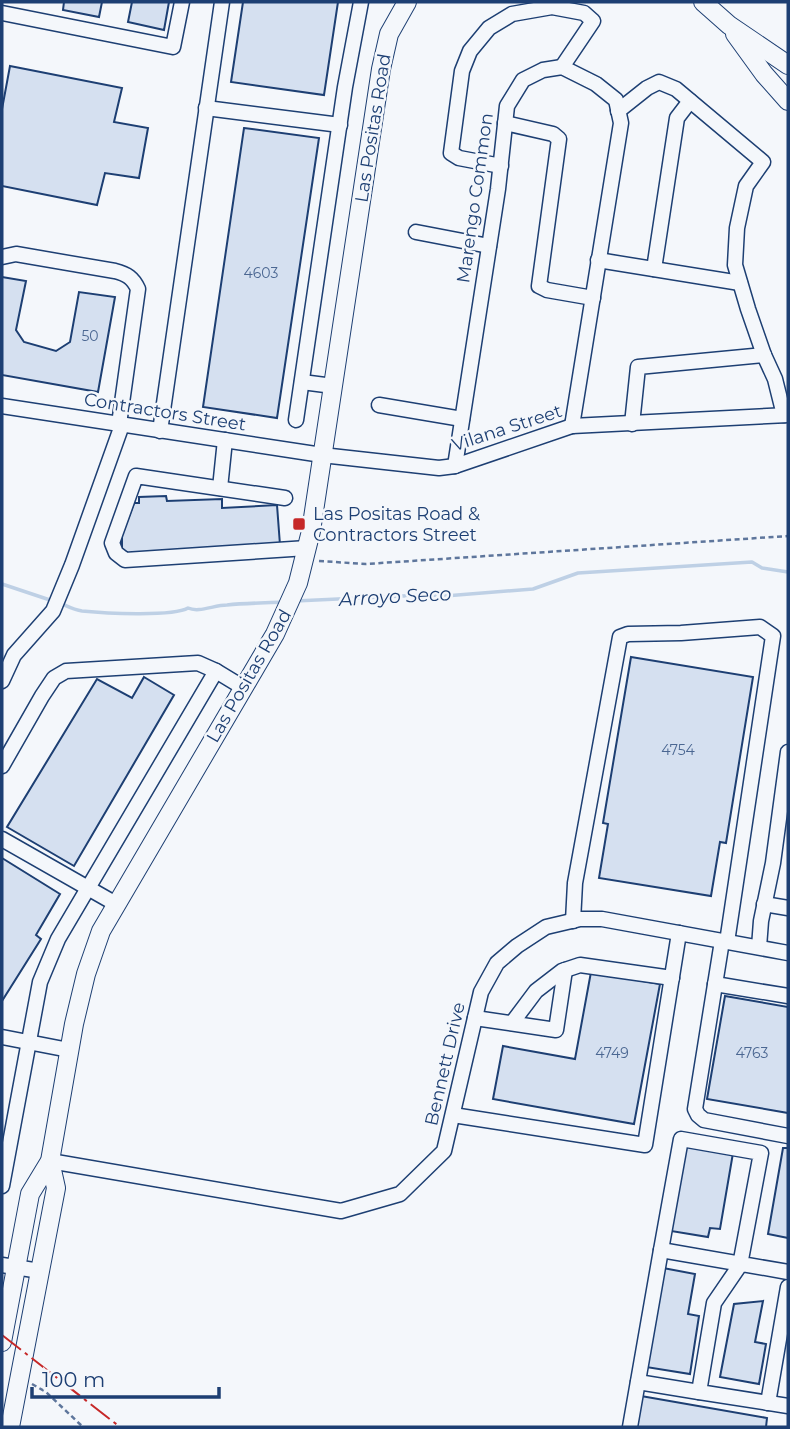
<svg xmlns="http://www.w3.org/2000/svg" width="790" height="1429" font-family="Montserrat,sans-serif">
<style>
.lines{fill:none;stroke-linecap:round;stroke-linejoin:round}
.stream{stroke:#bed0e5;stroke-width:3.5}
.building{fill:#d5e0f0;stroke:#1d3f73;stroke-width:2}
.minor-casing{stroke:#1d3f73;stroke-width:17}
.major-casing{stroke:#1d3f73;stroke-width:20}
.path{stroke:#5e769c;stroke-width:2.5;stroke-dasharray:5 3.5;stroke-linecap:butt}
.minor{stroke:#f4f7fb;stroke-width:14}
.major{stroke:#f4f7fb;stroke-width:18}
.power{stroke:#c62828;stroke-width:2;stroke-dasharray:24 5 3.5 5;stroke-linecap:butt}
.poi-dot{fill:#c62828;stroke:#f4f7fb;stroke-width:2.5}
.labels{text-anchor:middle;stroke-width:5;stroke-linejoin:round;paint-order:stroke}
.number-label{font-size:14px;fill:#4b6792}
.street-label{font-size:18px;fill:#1d3f73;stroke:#f4f7fb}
.poi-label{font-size:18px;fill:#1d3f73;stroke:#f4f7fb;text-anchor:start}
.water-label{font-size:19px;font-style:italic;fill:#1d3f73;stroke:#f4f7fb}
</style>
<rect width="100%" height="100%" fill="#f4f7fb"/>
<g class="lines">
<!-- stream -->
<g class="stream">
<path d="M2,584L53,601"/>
<path d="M295,601L424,595L445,596L533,589L578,573L752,562L762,568L788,572"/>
<path d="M60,603C67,606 74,610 82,611C102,613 173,617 188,608C199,613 214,605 227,605C246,603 265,603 284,602"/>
</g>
</g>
<!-- building -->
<g class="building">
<path d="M64,2H102L99,17L63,10Z"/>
<path d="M132,2H169L164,30L128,22Z"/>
<path d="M243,2H338L324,95L231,82Z"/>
<path d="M10,66L122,88L114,122L148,128L139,178L105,173L97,205L2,186V109Z"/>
<path d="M244,128L319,138L277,418L203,407Z"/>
<path d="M2,277L26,281L16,330L24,342L56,351L70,342L79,292L115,297L98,392L2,375Z"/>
<path d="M166,496L167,501L222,499V508L277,505L280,545L129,555L122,549V535L134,503H139V497Z"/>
<path d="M631,657L753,677L726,843L720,842L711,896L599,878L608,824L603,823Z"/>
<path d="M144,677L174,695L74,866L7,827L97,679L132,698Z"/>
<path d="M2,858L60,894L36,935L41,939L2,1001Z"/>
<path d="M591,972L660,984L634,1124L493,1099L503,1046L575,1059Z"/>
<path d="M725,996L788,1007V1113L707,1099Z"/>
<path d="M686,1145L733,1153L720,1229L710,1228L708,1237L671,1231Z"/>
<path d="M783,1148H788V1238L768,1234Z"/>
<path d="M663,1268L695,1274L688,1314L699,1316L690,1374L646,1367Z"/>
<path d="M763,1301L755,1342L766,1344L759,1384L720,1377L734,1304Z"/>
<path d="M641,1396L767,1418L766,1427H635Z"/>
</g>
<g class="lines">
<defs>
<g id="minor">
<path d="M2,13L173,47L182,2"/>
<path d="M206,108L340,125"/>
<path d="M618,111L647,88L659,82L676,89L763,162L746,186L737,228L735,265L748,309L764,355L775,379L784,415"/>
<path d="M505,123L553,134L559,139L539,286L547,290L593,298"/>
<path d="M501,166L459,158L451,153L462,71L470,51L489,28L512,14L552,7L584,13L593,21L562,67"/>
<path d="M416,232L489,246"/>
<path d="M2,257L16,254L115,271C127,274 133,278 138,289L119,424"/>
<path d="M598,260L740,283"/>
<path d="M654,269L677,118L690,101"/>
<path d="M302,382L333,386"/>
<path d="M379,405L462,419"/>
<path d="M2,406L322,455L439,468L455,466L572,426L788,415"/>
<path d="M296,420L345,87L361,2"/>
<path d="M632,424L638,367L764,355"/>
<path d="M160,431L222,2"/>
<path d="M455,466L498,189L507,106L523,80L543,70L562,67L596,84L616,100L621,123L572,426"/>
<path d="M220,488L225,440"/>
<path d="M285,498L136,476L112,543L116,553L125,560L307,548"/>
<path d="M2,681L14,655L53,611L72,565L122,425"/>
<path d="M2,766L42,696L54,678L66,671L198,663L216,671L244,688"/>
<path d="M2,839L116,904"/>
<path d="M764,904L788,908"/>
<path d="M573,921L575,883L620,637L628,634L681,633L760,627L773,636L727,942"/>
<path d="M722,941L695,1109L698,1115L704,1120L788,1136"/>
<path d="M759,947L761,921L773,863L788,752"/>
<path d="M715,984L788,996"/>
<path d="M475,1018L556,1030L565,970"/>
<path d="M512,1023L536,991L562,971L580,965L672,978"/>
<path d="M2,1037L69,1050"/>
<path d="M453,1115L645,1145L679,933"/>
<path d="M50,1161L341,1211L400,1194L444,1151L481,992L497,963L517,946L546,927L580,919H602L788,953"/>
<path d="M2,1186L40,982L58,939L216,671"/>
<path d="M2,1265L40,1271"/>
<path d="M788,1272L661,1250L681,1139L761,1153L740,1265L714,1303L699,1392L788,1406"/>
<path d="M638,1382L699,1392"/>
<path d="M768,1403L788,1287"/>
<path d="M630,1427L661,1250"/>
</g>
<g id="major">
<path d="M703,2L729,25L788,65"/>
<path d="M735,34L764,74L788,101"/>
<path d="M2,1342L30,1194L50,1161L74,1024L86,974L101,931L275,634L298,583L311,531L381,69L389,34L407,2"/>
<path d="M10,1427L56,1188L50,1161"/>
</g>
</defs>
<!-- minor casing -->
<use href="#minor" class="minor-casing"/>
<!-- major casing -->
<use href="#major" class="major-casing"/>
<!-- path -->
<g class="path">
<path d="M319,561L366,564L788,536"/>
<path d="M32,1384L46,1392L83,1427"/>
</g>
<!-- minor -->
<use href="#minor" class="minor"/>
<!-- major -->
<use href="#major" class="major"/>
<!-- power -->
<path class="power" d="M2,1335L120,1427"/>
</g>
<!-- markers -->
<rect class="poi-dot" x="292" y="517" width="14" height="14" rx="3.5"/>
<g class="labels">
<!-- number labels -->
<g class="number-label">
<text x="261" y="278">4603</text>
<text x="90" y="341">50</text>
<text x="678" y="755">4754</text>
<text x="612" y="1058">4749</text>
<text x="752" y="1058">4763</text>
</g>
<!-- street labels -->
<g class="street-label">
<text transform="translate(373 128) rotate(-81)" y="6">Las Positas Road</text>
<text transform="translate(475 198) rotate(-82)" y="6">Marengo Common</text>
<text transform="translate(165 412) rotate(9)" y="6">Contractors Street</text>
<text transform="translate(507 428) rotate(-18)" y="6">Vilana Street</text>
<text transform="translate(249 676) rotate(-60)" y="6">Las Positas Road</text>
<text transform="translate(445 1064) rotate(-77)" y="6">Bennett Drive</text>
</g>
<!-- poi labels -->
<g class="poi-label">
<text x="313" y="520">Las Positas Road &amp;<tspan x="313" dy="21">Contractors Street</tspan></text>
</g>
<!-- water labels -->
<g class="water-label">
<text transform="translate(395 596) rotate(-3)" y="7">Arroyo Seco</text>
</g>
</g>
<!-- border -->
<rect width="790" height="1429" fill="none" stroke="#1d3f73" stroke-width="7"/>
<!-- scale -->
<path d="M32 1387v10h187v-10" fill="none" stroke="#1d3f73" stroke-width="3.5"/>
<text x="42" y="1387" font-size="21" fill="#1d3f73" stroke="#f4f7fb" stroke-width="5" paint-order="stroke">100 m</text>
</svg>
